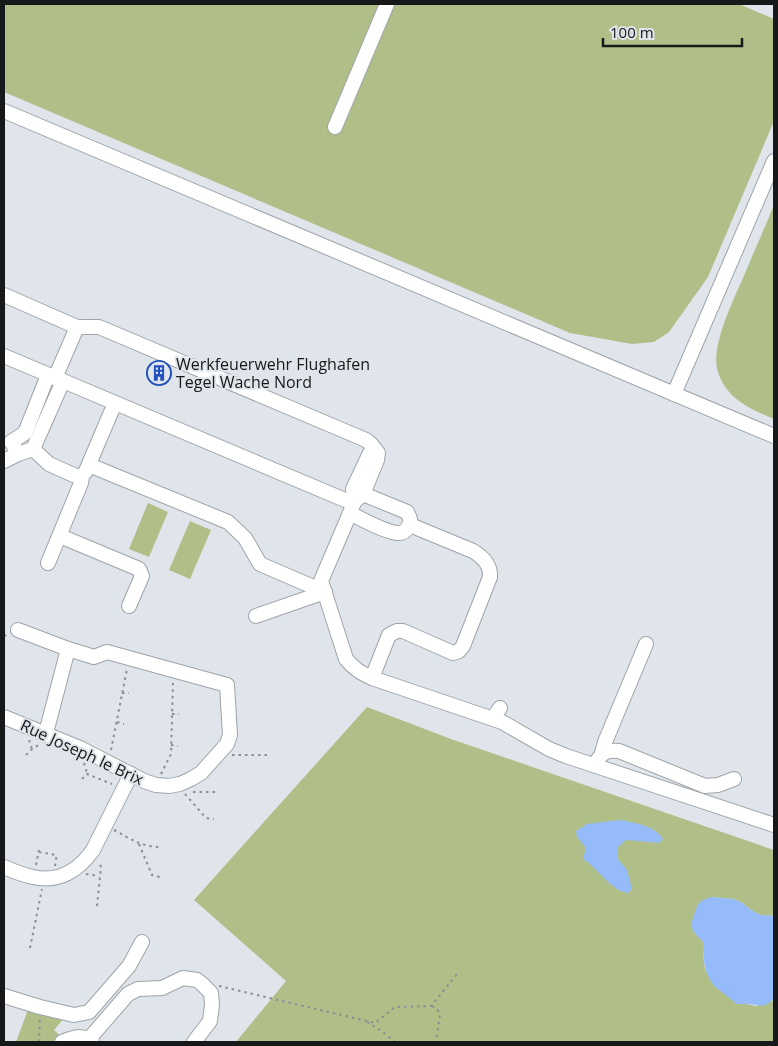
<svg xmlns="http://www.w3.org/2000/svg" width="778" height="1046" font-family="'Open Sans',sans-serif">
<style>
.green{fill:#b0bf88}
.water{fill:#96bbfb}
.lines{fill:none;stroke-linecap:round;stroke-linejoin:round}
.minor-casing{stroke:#9ea4a9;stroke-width:16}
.path{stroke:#8b8f93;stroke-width:2;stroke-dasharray:2.5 4;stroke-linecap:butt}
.minor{stroke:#fff;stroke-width:14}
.labels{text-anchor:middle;stroke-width:4;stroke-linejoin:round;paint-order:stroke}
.poi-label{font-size:16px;fill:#16181a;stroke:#dfe5ea;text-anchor:start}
.street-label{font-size:16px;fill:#16181a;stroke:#dfe5ea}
</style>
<rect width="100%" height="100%" fill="#dfe5ea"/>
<!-- green -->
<g class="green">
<path d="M4,4H739L774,19V121L708,277L669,332L654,342L632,344L570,333L4,92Z"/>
<path d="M774,205V419C751,409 726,399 718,372C709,347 736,295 746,271C755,249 765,227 774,205Z"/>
<path d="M148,503L168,512L149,557L129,549Z"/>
<path d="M190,521L211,530L190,579L169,570Z"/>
<path d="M367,707L451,739L774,850V916L761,915L751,910L741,902L733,899L712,897L694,932L703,941C703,950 703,960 705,969C708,977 730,998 737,1004H747L756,1006L772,1001L774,998V1042H236L286,981L194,900Z"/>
<path d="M29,1007L65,1017L54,1030L67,1042H16Z"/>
</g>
<!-- water -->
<g class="water">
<path d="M620,820C635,823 654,825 663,839L659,843L626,840L618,847L617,858L627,870L632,889L628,893C611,891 598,868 583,859L586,848L577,837L576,831L587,824Z"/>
<path d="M712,897L733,899L741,902L751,910L761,915L774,916V998C764,1010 758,1004 746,1004C743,1004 740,1004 737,1004C731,999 724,994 718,989C704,977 703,959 703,942C699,937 692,932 691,925C691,924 693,917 694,916C697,904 699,900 712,897Z"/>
</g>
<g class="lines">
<defs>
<g id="minor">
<path d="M4,111L774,436"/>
<path d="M335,127L387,4"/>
<path d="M4,295L77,327H99L366,440L371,444L378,453L377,460L363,494L354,502L345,500L4,356"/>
<path d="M55,378L77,327"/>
<path d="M674,394L774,161"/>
<path d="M11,442L25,433L48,375"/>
<path d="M374,448L370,453L353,489L354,502L350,513L321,581L346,659C354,669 361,673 372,678L502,722L549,749L566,756L774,825"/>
<path d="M33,449L63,381"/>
<path d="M18,454L33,449L49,464L76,476H82"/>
<path d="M4,461L18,454L14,447"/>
<path d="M89,465L228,522L245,538L260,564L325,592"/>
<path d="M350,513C361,519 387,533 399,533C403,533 406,531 408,527C412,521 410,518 407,512L363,494"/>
<path d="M60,536L139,569L142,576L129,606"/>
<path d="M48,563L81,483L82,476L86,471L115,403"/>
<path d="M256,616L325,592"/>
<path d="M372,678L389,635L397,631H403L453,653L459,651L463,646L490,577C491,565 483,557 473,551L410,525"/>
<path d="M4,717L82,749L144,781L156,785L169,786L180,784L191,779L201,773L227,744L230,735L227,685L107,652L94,657L68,649L18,630"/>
<path d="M493,718L500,708"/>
<path d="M46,733L68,649"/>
<path d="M602,753L605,742L646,644"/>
<path d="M594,765C602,753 604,750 619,751L705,786L718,785L734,779"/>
<path d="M4,867C13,871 23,875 33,877C59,883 79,870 93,850L131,774"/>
<path d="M4,996L40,1007L74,1015L89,1012L129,966L142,942"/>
<path d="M89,1039L128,994L138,989L162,988L183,978L197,980L202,984L211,993L212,1005L210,1021L194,1042"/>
<path d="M62,1042C73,1037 82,1034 92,1042"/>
</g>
</defs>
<!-- minor casing -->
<use href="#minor" class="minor-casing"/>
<!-- path -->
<g class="path">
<path d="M4,636L9,634"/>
<path d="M122,693H129"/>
<path d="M172,714H179"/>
<path d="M117,722L124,724"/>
<path d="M29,740L32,749"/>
<path d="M171,745L178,746"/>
<path d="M111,750L127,669"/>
<path d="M26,755L32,749L40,744"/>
<path d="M232,755H270"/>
<path d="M84,763L87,773"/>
<path d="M161,774L171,754L173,683"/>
<path d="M82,779L87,774L112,784"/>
<path d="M193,792H215"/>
<path d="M185,794L206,818L214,819"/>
<path d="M114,830C131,839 141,847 161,847"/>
<path d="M139,844L152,875L160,877"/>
<path d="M39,852L56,855"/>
<path d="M36,865L39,850"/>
<path d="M55,866L57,853"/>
<path d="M86,874L99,876"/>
<path d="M97,906L101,867L99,861"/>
<path d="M30,948L42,889"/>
<path d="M219,986L375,1023L395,1007L431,1006L459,972"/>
<path d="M432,1006L437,1009L440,1014L436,1042"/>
<path d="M367,1022L383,1032L395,1042"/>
<path d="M39,1042L40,1017"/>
</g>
<!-- minor -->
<use href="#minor" class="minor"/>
</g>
<!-- icons -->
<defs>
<symbol id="building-ring" viewBox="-11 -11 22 22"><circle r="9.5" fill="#dfe5ea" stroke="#2150be" stroke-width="1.5"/><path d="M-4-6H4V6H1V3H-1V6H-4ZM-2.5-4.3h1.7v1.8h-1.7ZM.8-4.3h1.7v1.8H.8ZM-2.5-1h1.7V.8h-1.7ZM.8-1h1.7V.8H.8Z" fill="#2150be"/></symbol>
</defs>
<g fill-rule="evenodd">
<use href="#building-ring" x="145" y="359" width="28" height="28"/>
</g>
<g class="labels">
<!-- poi labels -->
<g class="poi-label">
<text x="176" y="370">Werkfeuerwehr Flughafen<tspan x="176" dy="18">Tegel Wache Nord</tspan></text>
</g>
<!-- street labels -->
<g class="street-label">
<text transform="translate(82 752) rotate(25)" y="6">Rue Joseph le Brix</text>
</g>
</g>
<!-- border -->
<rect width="778" height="1046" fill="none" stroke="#16181a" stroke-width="10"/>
<!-- scale -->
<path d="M603 38v8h139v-8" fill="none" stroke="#16181a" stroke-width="2.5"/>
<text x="610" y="38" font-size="15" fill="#16181a" stroke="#dfe5ea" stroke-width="4" paint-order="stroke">100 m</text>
</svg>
